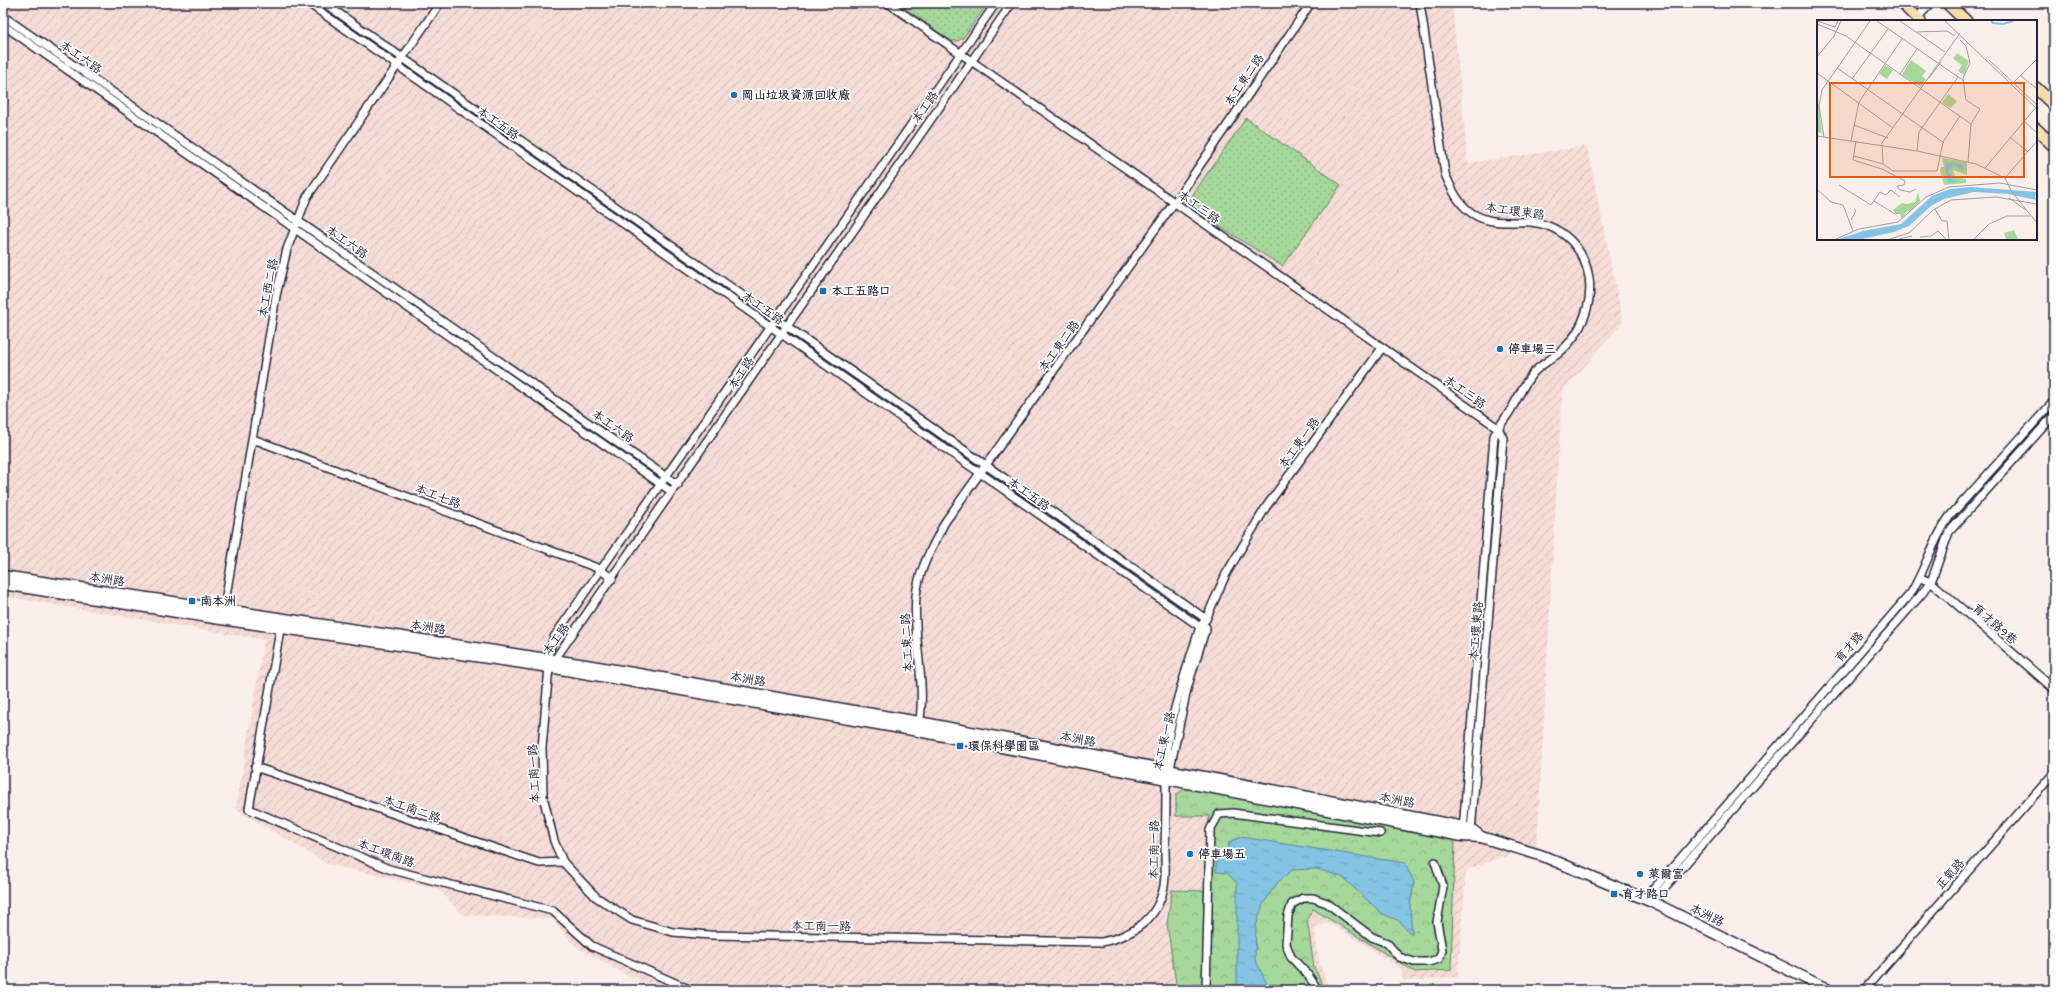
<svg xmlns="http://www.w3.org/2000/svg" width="2057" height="993" font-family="'Architects Daughter','LXGW WenKai TC',sans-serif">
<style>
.industrial{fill:url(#industrial-furrows)}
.grass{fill:url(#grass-dots);stroke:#647d6a}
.park{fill:url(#park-crowns);stroke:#647d6a}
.water{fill:url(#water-ripples);stroke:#5c83a0}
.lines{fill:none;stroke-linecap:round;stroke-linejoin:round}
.street-casing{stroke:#22223b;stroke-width:10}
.secondary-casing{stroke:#22223b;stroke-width:13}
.primary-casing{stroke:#22223b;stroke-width:14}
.street{stroke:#fff;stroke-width:7}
.secondary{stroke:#fff;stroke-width:10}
.primary{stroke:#faddab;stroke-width:11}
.poi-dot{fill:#1f6fb2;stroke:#fff;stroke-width:1.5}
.labels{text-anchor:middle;stroke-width:3.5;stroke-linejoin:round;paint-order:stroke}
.street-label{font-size:12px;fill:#22223b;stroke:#fff}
.poi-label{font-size:12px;font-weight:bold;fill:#22223b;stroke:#fff;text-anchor:start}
.inset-river{fill:none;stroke:#83c3e3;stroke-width:2}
.inset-road{fill:none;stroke:#a49da5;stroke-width:1}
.view{fill:#e8590c;fill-opacity:0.15;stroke:#e8590c;stroke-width:2}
.inset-edge{fill:none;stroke:#22223b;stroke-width:2}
</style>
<defs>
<pattern id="industrial-furrows" width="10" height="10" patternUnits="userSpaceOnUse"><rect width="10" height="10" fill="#f6dcd6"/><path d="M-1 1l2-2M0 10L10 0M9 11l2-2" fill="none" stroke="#d3bcb9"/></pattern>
<pattern id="grass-dots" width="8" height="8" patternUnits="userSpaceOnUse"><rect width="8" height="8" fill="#a5d89a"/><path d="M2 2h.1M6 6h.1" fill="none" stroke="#8eb986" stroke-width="1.8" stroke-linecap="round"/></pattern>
<pattern id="park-crowns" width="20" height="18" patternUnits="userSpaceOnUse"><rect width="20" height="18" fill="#a5d89a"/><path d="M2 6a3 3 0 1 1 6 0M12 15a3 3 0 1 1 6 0" fill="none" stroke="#8eb986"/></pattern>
<pattern id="water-ripples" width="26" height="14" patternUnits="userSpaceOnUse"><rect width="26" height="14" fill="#83c3e3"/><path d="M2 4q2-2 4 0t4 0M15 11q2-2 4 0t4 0" fill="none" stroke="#71a7c4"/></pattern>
</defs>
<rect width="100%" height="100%" fill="#fbefec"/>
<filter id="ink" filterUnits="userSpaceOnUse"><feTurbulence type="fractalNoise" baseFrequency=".025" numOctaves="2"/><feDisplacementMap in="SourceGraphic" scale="8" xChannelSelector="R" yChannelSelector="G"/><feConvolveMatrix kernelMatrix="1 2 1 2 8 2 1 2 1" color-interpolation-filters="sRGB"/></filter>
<g filter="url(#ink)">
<!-- industrial -->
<path class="industrial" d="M3,3H1452L1468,163L1587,146L1623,322L1562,392L1537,845L1466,870L1458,977L1403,981L1401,968L1328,922L1315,929L1318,958L1328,987L1355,990H663L624,974L575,946L552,919L463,915L438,889L327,864L236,809L264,640L3,596Z"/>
<!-- grass -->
<g class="grass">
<path d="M898,3H988L963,38L958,41H951Z"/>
<path d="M1246,118L1341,185L1282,266L1190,208L1191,197Z"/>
</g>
<!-- park -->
<path class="park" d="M1186,788L1455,840L1451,970L1415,972L1313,909L1307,919L1314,967L1325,990H1177L1167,924L1172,890L1206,891L1209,816H1176V795Z"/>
<!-- water -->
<path class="water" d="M1241,837L1405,863L1414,882L1410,906L1412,935L1399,921L1381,913L1342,877L1317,869L1292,870L1278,882L1263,904L1256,926L1255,959L1270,990H1237V883L1227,873L1216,872V855L1228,852L1229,842Z"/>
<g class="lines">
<defs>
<g id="street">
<path d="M308,3L1206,631"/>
<path d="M324,3L1206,619"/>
<path d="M888,3L1498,428L1503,438L1471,832"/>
<path d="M996,3L554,637L547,658L549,667L542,748L543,796L554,841L563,862L596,897L632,920L673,932L710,935L1102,942C1133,936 1158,919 1164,886C1166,874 1165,859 1165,846C1166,824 1166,801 1166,778C1161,738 1188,666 1200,627L1206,619L1226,574L1266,507L1382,348"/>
<path d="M1420,3L1445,174C1452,190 1460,208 1477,216C1495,225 1513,221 1531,222C1575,227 1598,268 1587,309C1582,326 1574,340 1560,352C1552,359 1542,364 1534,372C1523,384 1519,397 1510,411C1505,419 1498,427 1494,436L1463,831"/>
<path d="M3,16L678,485"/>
<path d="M1917,18L1931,3"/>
<path d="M3,25L672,492"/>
<path d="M253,439L600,569L612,579"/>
<path d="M1920,578L1931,582L2054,689"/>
<path d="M223,614L276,296L287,249L307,197L440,3"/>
<path d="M281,624L249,809L389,869L553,911L592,946L691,990"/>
<path d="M553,662L1012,3"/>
<path d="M919,725C927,682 912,638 916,596C919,568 933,546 945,522L1174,203L1311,3"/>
<path d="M255,767L539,863L563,862"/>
<path d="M1169,773L1187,689L1206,627"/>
<path d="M1645,899L1911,593C1926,568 1933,539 1950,516L2054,401"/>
<path d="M1652,902L1920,596L1931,582L1949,532L2054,415"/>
<path d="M1206,990L1210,830L1219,814L1233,813L1380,833"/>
<path d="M1318,990L1308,975L1291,957L1286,944L1288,916L1292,904L1303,898H1313L1327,903L1372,937L1387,943L1399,957L1414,962H1428L1439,959L1442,950L1437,922L1443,886L1435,862"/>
<path d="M1864,990L2054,773"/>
</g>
<g id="secondary">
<path d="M3,576L586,665L919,722L1464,827L1471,829L1481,837"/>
<path d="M3,584L214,618L549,667L918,731L1462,836L1481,837L1543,856L1652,902L1829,990"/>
</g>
<g id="primary">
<path d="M1902,3L1920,21"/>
<path d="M1947,3L1966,21"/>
<path d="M2036,88L2054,105"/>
<path d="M2036,129L2054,146"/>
</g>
</defs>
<!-- street casing -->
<use href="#street" class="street-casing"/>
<!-- secondary casing -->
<use href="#secondary" class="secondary-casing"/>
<!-- primary casing -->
<use href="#primary" class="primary-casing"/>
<!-- street -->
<use href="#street" class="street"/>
<!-- secondary -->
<use href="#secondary" class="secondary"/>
<!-- primary -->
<use href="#primary" class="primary"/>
</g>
</g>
<!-- markers -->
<g class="poi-dot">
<circle cx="734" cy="95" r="4"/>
<rect x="819" y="287" width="8" height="8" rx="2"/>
<circle cx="1500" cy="349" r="4"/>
<rect x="188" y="597" width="8" height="8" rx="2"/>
<rect x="956" y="742" width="8" height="8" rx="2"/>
<circle cx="1190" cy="854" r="4"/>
<circle cx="1640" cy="874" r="4"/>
<rect x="1610" y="890" width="8" height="8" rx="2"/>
</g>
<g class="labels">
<!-- street labels -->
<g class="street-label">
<text transform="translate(81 57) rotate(35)" y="4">本工六路</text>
<text transform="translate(1244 80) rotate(-56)" y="4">本工東二路</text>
<text transform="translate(925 107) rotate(-55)" y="4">本工路</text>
<text transform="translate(498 123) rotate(35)" y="4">本工五路</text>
<text transform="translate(1199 207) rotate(35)" y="4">本工三路</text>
<text transform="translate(1515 211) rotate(8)" y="4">本工環東路</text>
<text transform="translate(347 242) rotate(35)" y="4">本工六路</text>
<text transform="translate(268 288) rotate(-79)" y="4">本工西二路</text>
<text transform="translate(763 308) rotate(35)" y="4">本工五路</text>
<text transform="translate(1059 346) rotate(-54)" y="4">本工東二路</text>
<text transform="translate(741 373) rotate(-56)" y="4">本工路</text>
<text transform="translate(1465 392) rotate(35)" y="4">本工三路</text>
<text transform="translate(613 426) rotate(35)" y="4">本工六路</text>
<text transform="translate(1299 443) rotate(-54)" y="4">本工東一路</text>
<text transform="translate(1029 494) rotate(35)" y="4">本工五路</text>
<text transform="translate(438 496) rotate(21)" y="4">本工七路</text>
<text transform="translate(107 579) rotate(9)" y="4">本洲路</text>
<text transform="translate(1995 624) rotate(41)" y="4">育才路9巷</text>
<text transform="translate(428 627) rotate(9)" y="4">本洲路</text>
<text transform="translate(1476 631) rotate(-85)" y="4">本工環東路</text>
<text transform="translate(556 639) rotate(-54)" y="4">本工路</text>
<text transform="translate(907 643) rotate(-93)" y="4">本工東二路</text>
<text transform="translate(1849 647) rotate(-49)" y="4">育才路</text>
<text transform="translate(748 679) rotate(10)" y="4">本洲路</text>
<text transform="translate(1078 739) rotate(11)" y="4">本洲路</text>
<text transform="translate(1164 741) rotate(-77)" y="4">本工東一路</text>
<text transform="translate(534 774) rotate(-93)" y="4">本工南一路</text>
<text transform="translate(1397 800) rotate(11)" y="4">本洲路</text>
<text transform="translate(412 809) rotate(19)" y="4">本工南二路</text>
<text transform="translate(1154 850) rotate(-89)" y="4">本工南一路</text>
<text transform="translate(386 853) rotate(20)" y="4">本工環南路</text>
<text transform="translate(1950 874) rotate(-48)" y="4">正氣路</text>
<text transform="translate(1707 915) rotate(26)" y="4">本洲路</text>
<text transform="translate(821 926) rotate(1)" y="4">本工南一路</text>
</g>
<!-- poi labels -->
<g class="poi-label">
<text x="742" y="99">岡山垃圾資源回收廠</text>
<text x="831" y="295">本工五路口</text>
<text x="1508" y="353">停車場三</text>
<text x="200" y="605">南本洲</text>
<text x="968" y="750">環保科學園區</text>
<text x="1198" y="858">停車場五</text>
<text x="1648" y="878">萊爾富</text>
<text x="1622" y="898">育才路口</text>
</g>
</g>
<!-- overview -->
<g transform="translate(1817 20)">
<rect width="220" height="220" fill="#fbefec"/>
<path d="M140,33L152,41L147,55L141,51L145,45L136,39ZM94,40L109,51L105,56L109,59L104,67L85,55ZM68,45L76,50L70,59L62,54ZM131,74L140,81L134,88L125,83Z" fill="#a5d89a"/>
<path d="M101,172L103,181L92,193V191L87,193L89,196L84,198L83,193H78L76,190L85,183L90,184L98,182Z" fill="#a5d89a"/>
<path d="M0,83L2,84L5,116V113L0,112ZM125,138L150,142V155L136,150L138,157L149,159V163L127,165L123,150L124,147H127Z" fill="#a5d89a"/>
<path d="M197,210L201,219H189L187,213Z" fill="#a5d89a"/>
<path d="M130,142L146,145V151L137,145L131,151L136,160L144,161L131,163L128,145ZM154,167L220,172L218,177L220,180L191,174L157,172L127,179L114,186L92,206L77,212L45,219H22L46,211L84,204L115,176L133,169Z" fill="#83c3e3"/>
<path class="inset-river" d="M174,1L176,3L186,4L196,1"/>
<path class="inset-road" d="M0,1L18,7L21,1M60,1L147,61M83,1L128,32M128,1L220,89M0,4L29,16L154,104M100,12L130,11L138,16M143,13L65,123L66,144L76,151H120L126,122L143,96M143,20L149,26L153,43L146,58L149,80L163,89L154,104L151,142M0,37L17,16L24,1M172,40L220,85M20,48L127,123M0,53L76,108M83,54L100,29M203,55L220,69M112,58L124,42M35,59L71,9M196,63L220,39M207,101L220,113M37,105L71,118M0,116L100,131L159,144L188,158L195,172L220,203M7,117L2,86L5,70L53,1M194,118L211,132M34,121L42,82L85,19M39,121L36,140L65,149L88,161L87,165L80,166L83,170L93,172L99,169M100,131L102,112L141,57M37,136L66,144M168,148L220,86M188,158L220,121M22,165L54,185L63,172L69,175L74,170L83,177M0,169L14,182L26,185L36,211M192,178L209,190M57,181L78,194L83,193M118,189L125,201H130L132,219M34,200L39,191L37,189M103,217L114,216L121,211L129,219M19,219L42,209L81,202L109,177L132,167L183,163L220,170M73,219L92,213L116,190L134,180L179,177L220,184M82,219L95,216M157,219L172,204L190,196H213"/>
<path class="view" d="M13,63H207V157H13Z"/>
<rect width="220" height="220" class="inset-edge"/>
</g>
<!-- margin -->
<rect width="2057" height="993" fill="none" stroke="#fff" stroke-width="16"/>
<rect x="8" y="8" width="2041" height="977" fill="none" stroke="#22223b" stroke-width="1.5" filter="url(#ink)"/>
</svg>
